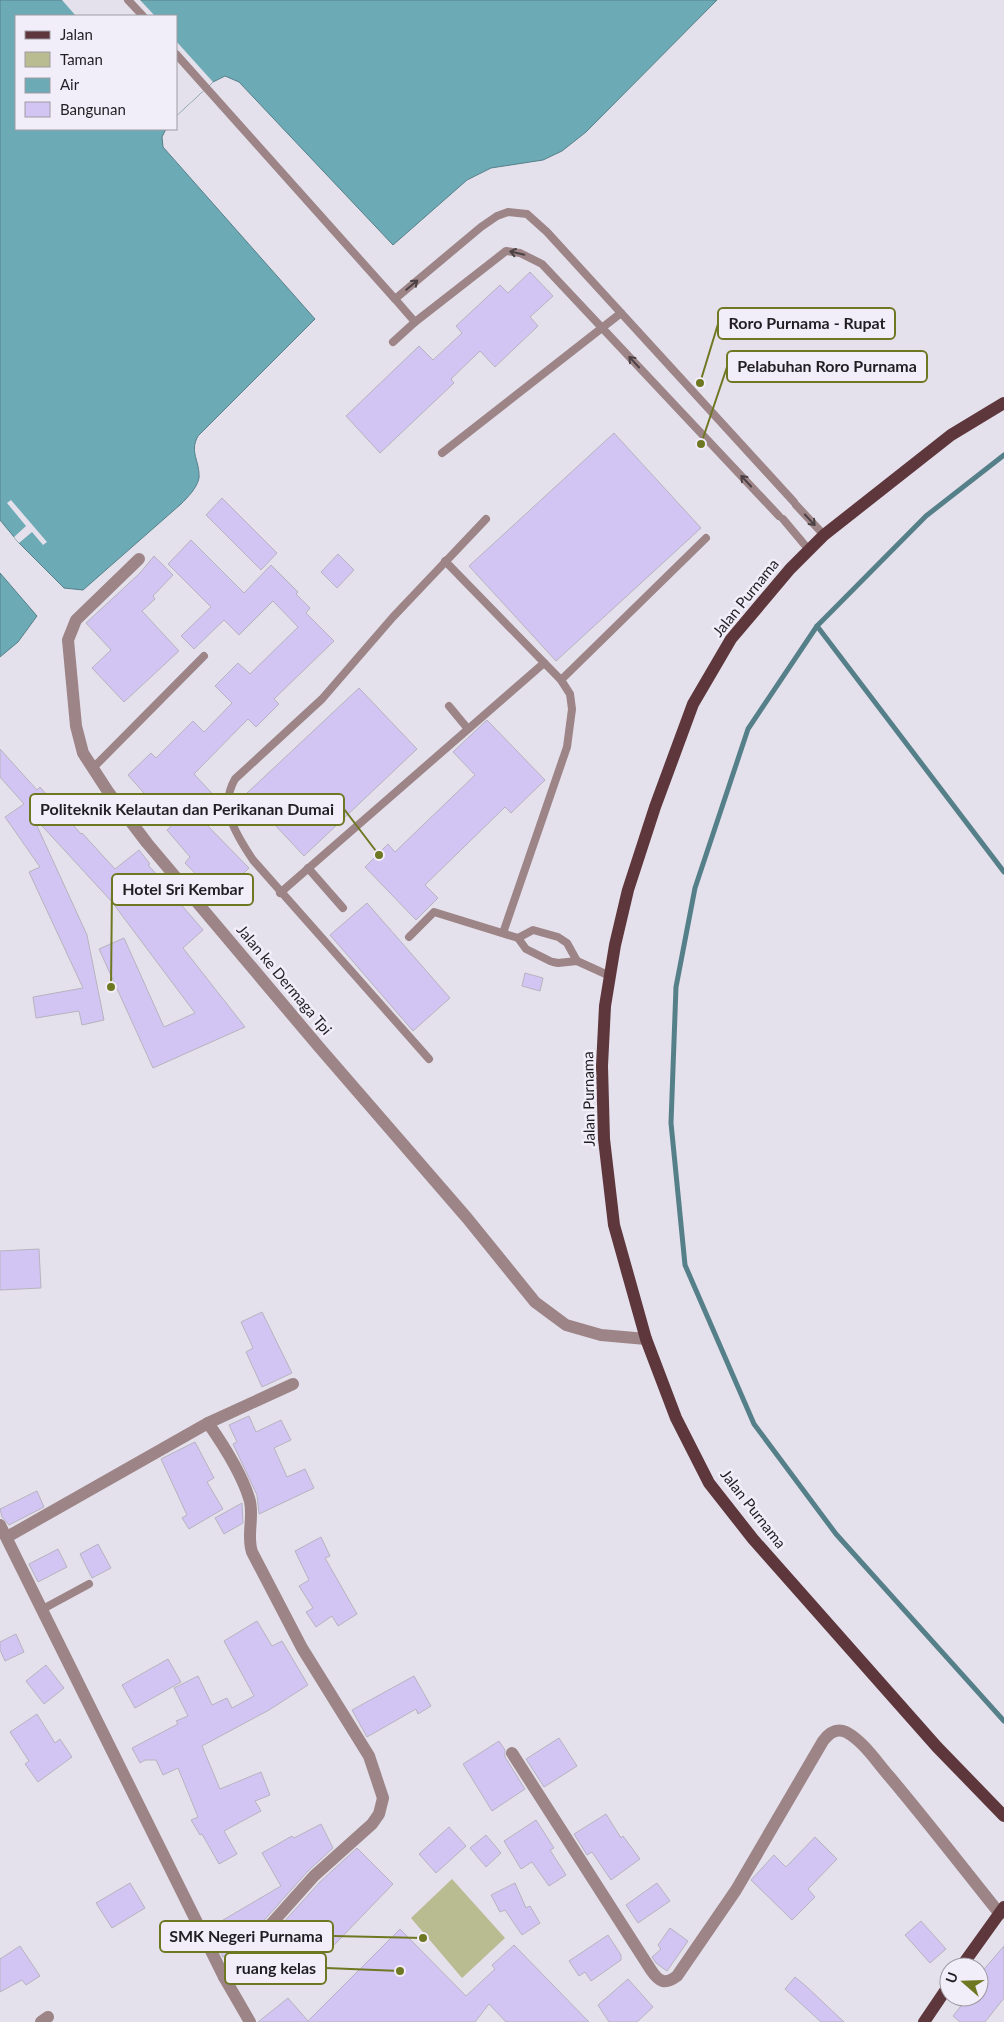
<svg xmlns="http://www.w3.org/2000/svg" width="1004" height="2022" font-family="Lato,sans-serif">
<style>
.green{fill:#b9bc91}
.water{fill:#6caab5;stroke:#568089}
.pier{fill:#e5e1ec}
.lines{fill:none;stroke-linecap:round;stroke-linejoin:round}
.stream{stroke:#568089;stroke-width:5}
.building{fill:#d3c5f3;stroke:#b6b3be}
.service{stroke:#9c8487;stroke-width:8}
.minor{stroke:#9c8487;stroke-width:12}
.primary{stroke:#5e373d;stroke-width:12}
.oneway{stroke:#4c4246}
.labels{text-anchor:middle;stroke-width:5;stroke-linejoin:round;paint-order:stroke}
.street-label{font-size:15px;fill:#211f23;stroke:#f2eef9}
.leader{fill:none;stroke:#6e7822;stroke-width:2}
.callout-dot{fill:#6e7822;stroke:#f2eef9;stroke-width:2}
.callout{fill:#f2eef9;stroke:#6e7822;stroke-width:2}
.callout-label{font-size:16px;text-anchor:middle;font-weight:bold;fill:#211f23}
</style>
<rect width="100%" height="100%" fill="#e5e1ec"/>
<!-- green -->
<path class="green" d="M452,1879L505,1938L462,1978L411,1918Z"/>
<!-- water -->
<g class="water">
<path d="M0,0H717L586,132L562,151L543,160L491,168L467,180L393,245L239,82L225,76L213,82L176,116V16H16V129H166L162,137L163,147L315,319L198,436C189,452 200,461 199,478C197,488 188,497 181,504L83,590L64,588L19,543L0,520Z"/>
<path d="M0,573L37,616L18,642L0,657Z"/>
</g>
<!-- pier -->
<g class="pier">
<path d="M62,0H140L155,16H76Z"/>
<path d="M176,41L213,82L176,116Z"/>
<path d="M11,500L47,542L43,545L32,532L19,543L14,537L26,526L7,503Z"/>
</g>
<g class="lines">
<!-- stream -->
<g class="stream">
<path d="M1004,455L926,516L817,626L748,729L695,888L676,987L671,1123L685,1265L754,1424L836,1534L1004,1721"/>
<path d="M817,626L1004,872"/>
</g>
</g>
<!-- building -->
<g class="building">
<path d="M530,272L553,296L530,317L538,326L495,367L480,351L451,379L454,383L380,453L346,416L419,346L433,360L462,333L456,326L500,285L508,293Z"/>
<path d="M614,433L701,528L556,661L469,566Z"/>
<path d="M222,498L277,553L261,570L206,515Z"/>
<path d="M191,540L244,593L271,565L298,592L296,594L310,608L306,613L334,641L274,699L279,704L256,727L248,719L194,774L219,801L201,819L249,868L219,898L185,863L190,857L167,830L172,825L128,775L151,753L156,758L193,721L204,732L232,703L215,686L238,663L250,674L298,627L273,601L239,635L224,620L194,649L181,636L211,607L168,564Z"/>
<path d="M338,554L354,570L337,588L321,572Z"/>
<path d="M154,556L173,575L153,596L155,599L142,611L179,651L124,702L92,668L111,650L86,623L140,573Z"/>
<path d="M359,688L417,749L304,856L246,794Z"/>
<path d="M487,720L545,780L511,813L505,807L425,885L438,898L416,920L365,867L388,844L395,852L475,775L453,752Z"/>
<path d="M0,749L37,790L40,787L81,834L82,833L115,869L139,850L150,864L148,865L161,879L159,881L179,900L178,901L203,930L183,948L245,1027L153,1068L99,949L124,938L164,1027L195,1013L112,902L32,815L87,935L104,1020L82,1025L79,1011L36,1018L33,997L83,988L29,872L40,867L5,817L24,804L0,777Z"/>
<path d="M367,903L450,998L413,1031L330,935Z"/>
<path d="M525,973L543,978L540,991L522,986Z"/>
<path d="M39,1249L41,1288L0,1290V1251Z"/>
<path d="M262,1312L292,1373L262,1387L246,1352L253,1348L241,1322Z"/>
<path d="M249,1416L256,1432L281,1420L291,1440L274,1448L287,1477L305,1469L314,1488L259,1514L257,1495L233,1444L237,1442L229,1425Z"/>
<path d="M195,1442L214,1478L207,1482L223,1509L189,1529L182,1518L187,1515L161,1459Z"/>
<path d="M37,1491L44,1507L9,1525L2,1517L0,1509Z"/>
<path d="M242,1503L243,1523L224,1534L215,1518Z"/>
<path d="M321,1537L330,1556L325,1558L357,1614L338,1626L332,1616L316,1627L306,1612L313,1608L299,1586L309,1580L295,1551Z"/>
<path d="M98,1544L111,1568L92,1578L80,1554Z"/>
<path d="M58,1549L67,1567L38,1582L29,1564Z"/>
<path d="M257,1621L272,1646L282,1641L308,1685L269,1710L202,1746L220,1789L261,1772L270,1795L255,1801L261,1811L224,1831L237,1854L219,1864L202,1834L200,1835L191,1820L198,1817L178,1768L163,1775L156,1760H145L140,1763L132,1748L178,1724L176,1721L188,1716L174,1688L198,1676L212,1705L227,1698L232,1708L254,1696L224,1641Z"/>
<path d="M16,1634L24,1652L5,1661L0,1650V1642Z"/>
<path d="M168,1659L181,1682L135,1708L122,1685Z"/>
<path d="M46,1665L64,1688L44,1704L26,1681Z"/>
<path d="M414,1676L431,1706L418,1714L416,1709L367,1737L352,1710Z"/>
<path d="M37,1714L55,1743L60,1739L72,1757L38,1782L25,1764L29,1761L10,1732Z"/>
<path d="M559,1738L577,1766L544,1787L526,1759Z"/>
<path d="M499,1741L505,1750V1757L525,1789L492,1811L463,1764Z"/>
<path d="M606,1814L621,1838L623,1836L640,1859L611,1880L592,1852L587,1855L574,1834Z"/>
<path d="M536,1820L554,1848L550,1850L566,1875L549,1886L532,1862L521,1869L504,1841Z"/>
<path d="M321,1824L333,1848L308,1871L251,1935L242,1940L244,1943L240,1946L223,1957L214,1938L224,1933L218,1923L281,1886L262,1853L292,1836L294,1838Z"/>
<path d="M449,1827L466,1846L436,1873L419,1854Z"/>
<path d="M486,1835L501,1853L486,1867L470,1848Z"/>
<path d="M815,1837L837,1859L808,1889L815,1897L792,1920L751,1880L774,1855L786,1867Z"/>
<path d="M357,1848L393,1884L309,1971L272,1935L320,1882Z"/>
<path d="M130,1883L145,1908L112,1928L96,1903Z"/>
<path d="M515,1883L526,1908L530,1906L540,1923L522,1935L505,1910L500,1912L491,1895Z"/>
<path d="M657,1883L670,1901L638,1923L626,1905Z"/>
<path d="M921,1921L946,1949L930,1963L905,1935Z"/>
<path d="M670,1928L688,1941L667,1971L656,1963L652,1957L661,1949L658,1945Z"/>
<path d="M400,1929L466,1996L495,1969L492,1965L514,1945L589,2022H506L489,2004L475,2022H258L288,1998L308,2021Z"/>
<path d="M608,1935L621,1955V1960L591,1981L585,1972L579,1976L569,1961Z"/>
<path d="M20,1946L40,1976L26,1985L22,1980L0,1992V1959Z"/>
<path d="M1004,1946V1998L985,2022H960L953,2016L968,1997H979V1975Z"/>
<path d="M795,1977L807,1987L844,2022H821L785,1989Z"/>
<path d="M628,1979L653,2007L637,2022H609L598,2005Z"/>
</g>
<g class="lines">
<!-- service -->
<g class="service">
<path d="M128,0L143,16"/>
<path d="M176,54L395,299"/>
<path d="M393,342L415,322"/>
<path d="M442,453L621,313"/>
<path d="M796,505L824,535"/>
<path d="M779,516L542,264L520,253L506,251L415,322L395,299L481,227L497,216L508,212L527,214L547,232L794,502"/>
<path d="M783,519L809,550"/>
<path d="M445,561L561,680L570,694L572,709L567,747L503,933"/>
<path d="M561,680L706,538"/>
<path d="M449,706L468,729"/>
<path d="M93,768L204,656"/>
<path d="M308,868L343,908"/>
<path d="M280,893L544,663"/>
<path d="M409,937L434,912L518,938"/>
<path d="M550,961L526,949L518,938L533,930L558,937"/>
<path d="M577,961L610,976"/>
<path d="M553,962L558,963L577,961L567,943L561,939"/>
<path d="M429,1059L253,860C237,836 218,808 235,779L322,699L393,617L486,519"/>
<path d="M41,1610L89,1584"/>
</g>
<!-- minor -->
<g class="minor">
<path d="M139,559L76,620L68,640L76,726L83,753L109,793L147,843L319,1047L467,1218L535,1302L566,1325L601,1335L646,1339"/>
<path d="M208,1423C222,1443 242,1475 249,1498C255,1515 246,1535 252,1552L302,1648L369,1756L383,1798L379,1814L372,1824L314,1876L224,1977"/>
<path d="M0,1525L224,1977L250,2022"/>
<path d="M7,1537L208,1423L293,1384"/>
<path d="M512,1753L651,1970C659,1982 665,1985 677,1976L736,1890L823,1741C829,1733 836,1728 846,1732C863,1741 876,1761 889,1776C927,1821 963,1868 1000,1914"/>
<path d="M41,2022L48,2017"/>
</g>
<!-- primary -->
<g class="primary">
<path d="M1004,403L951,435L824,535L790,569L731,639L693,704L655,807L628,890L615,945L605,1006L602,1066L604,1139L614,1225L646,1339L676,1418L709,1483L753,1539L937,1747L1004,1816"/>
<path d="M961,1967L1004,1907"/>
<path d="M924,2022L949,1985"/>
</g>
</g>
<!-- one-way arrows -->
<defs><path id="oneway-shaft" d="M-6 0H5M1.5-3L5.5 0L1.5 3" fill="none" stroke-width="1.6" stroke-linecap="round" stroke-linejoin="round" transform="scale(1.25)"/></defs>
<g class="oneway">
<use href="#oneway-shaft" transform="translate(517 253) rotate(-167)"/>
<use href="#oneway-shaft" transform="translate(412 285) rotate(-40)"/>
<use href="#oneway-shaft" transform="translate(634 362) rotate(-133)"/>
<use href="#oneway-shaft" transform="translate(746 481) rotate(-133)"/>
<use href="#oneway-shaft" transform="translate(810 520) rotate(47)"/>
</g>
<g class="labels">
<!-- street labels -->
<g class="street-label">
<text transform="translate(746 598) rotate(-51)" y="5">Jalan Purnama</text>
<text transform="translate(284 980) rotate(50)" y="5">Jalan ke Dermaga Tpi</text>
<text transform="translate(589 1099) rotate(-91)" y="5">Jalan Purnama</text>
<text transform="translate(753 1509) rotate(52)" y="5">Jalan Purnama</text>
</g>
</g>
<!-- callouts -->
<path class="leader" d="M700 383L718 324M701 444L727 367M379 855L344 809M111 987L112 889M423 1938L333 1936M400 1971L326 1968"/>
<g class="callout-dot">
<circle cx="700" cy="383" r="5"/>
<circle cx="701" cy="444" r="5"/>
<circle cx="379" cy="855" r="5"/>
<circle cx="111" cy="987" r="5"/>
<circle cx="423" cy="1938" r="5"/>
<circle cx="400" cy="1971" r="5"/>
</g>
<g class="callout">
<rect x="718" y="308" width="177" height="31" rx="5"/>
<rect x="727" y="351" width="200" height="31" rx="5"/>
<rect x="30" y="794" width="314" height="31" rx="5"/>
<rect x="112" y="874" width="141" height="31" rx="5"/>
<rect x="160" y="1921" width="173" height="31" rx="5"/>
<rect x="225" y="1953" width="101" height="31" rx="5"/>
</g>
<g class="callout-label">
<text x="807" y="329">Roro Purnama - Rupat</text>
<text x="827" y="372">Pelabuhan Roro Purnama</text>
<text x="187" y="815">Politeknik Kelautan dan Perikanan Dumai</text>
<text x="183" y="895">Hotel Sri Kembar</text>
<text x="246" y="1942">SMK Negeri Purnama</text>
<text x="276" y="1974">ruang kelas</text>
</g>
<!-- legend -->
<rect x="15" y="15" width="162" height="115" fill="#f2eef9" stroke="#9e9ba3"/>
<rect x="25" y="31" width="25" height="8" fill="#5e373d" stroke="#9e9ba3"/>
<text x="60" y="40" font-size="15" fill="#211f23">Jalan</text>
<rect x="25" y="52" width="25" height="15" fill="#b9bc91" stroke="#9e9ba3"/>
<text x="60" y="65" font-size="15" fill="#211f23">Taman</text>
<rect x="25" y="78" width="25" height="15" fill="#6caab5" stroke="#9e9ba3"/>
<text x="60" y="90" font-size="15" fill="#211f23">Air</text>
<rect x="25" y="102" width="25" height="15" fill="#d3c5f3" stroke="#9e9ba3"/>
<text x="60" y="115" font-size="15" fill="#211f23">Bangunan</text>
<!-- north arrow -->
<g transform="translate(964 1982) rotate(290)"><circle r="24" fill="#f2eef9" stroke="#9e9ba3"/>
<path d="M0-4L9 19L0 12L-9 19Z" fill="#6e7822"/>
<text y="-8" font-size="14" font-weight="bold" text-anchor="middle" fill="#211f23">U</text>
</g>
</svg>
